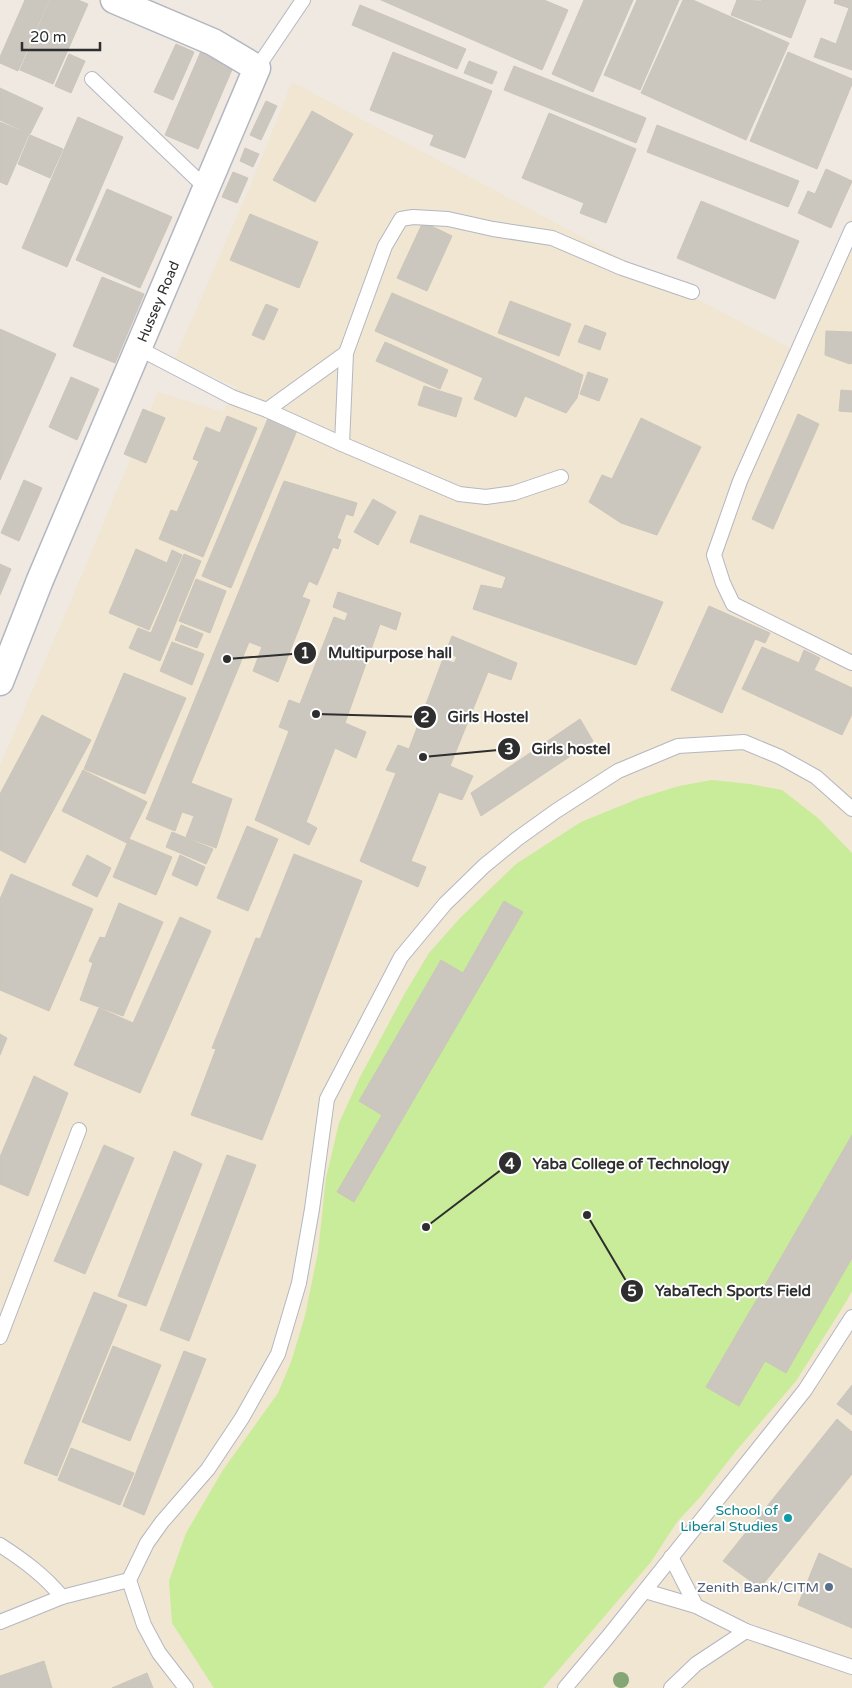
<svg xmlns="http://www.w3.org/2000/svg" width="852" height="1688" font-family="'Varela Round',sans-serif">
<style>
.education{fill:#f0e6d1}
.pitch{fill:#c9ec9a}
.building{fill:#cbc7bf;stroke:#cbc5ba}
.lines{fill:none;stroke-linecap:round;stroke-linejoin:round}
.service-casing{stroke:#b4b7c1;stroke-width:16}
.minor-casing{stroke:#b4b7c1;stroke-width:29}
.service{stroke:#fff;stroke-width:14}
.minor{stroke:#fff;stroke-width:26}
.tree{fill:#84a574}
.culture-dot{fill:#0f9aa8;stroke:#fff;stroke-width:2}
.service-dot{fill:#5c6f8a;stroke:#fff;stroke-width:2}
.labels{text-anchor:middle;stroke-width:4;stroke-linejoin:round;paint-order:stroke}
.street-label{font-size:14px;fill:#2e2e2e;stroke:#fff}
.culture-label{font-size:14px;fill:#0d838f;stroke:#fff;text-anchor:end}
.service-label{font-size:14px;fill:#4e5e75;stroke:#fff;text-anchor:end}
.leader{fill:none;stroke:#2e2e2e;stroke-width:2}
.callout-dot{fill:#2e2e2e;stroke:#fff;stroke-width:2}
.mark-label{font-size:15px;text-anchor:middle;font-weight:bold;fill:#fff}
.callout-label{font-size:15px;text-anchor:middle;font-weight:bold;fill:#2e2e2e;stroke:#fff;stroke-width:4;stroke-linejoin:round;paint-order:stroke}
</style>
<rect width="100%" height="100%" fill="#efe9e1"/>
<!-- education -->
<path class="education" d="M292,82L795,351L852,216V1688H0V766L87,563L158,392L223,412L237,387L174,360L249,189Z"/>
<!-- pitch -->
<path class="pitch" d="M712,780L750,784L782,790L818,818L852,853V1291L846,1302L796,1381L736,1451L701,1496L677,1522L651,1562L543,1688H214L172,1623L169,1581L186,1533L223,1470L278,1393L291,1362L305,1316L318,1252L326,1178L339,1123L359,1079L405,993L429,953L460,918L516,864L581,822L640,798L679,786Z"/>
<!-- building -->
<g class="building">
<path d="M25,0H49L18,71L0,63V57Z"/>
<path d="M50,0H78L88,4L53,84L20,70Z"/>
<path d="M381,0H544L568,10L542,70Z"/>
<path d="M584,0H633L593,92L552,74Z"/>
<path d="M637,0H679L640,90L604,75Z"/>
<path d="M683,0H693L789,43L746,140L641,93Z"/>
<path d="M737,0L761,1L762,0H806L791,38L731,15Z"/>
<path d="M835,0H852V70L814,57L821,38L836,44L849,8L834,3Z"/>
<path d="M360,5L466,49L457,69L352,25Z"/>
<path d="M176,44L194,52L173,100L154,92Z"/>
<path d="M201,51L234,65L198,149L165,135Z"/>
<path d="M393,52L492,91L465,158L430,145L434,135L370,110Z"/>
<path d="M788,52L852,79V84L817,169L750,141Z"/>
<path d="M69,54L85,61L71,93L55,86Z"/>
<path d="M469,61L497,72L492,84L464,73Z"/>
<path d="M514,66L646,118L636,143L504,90Z"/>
<path d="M0,88L43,108L30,134L0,120Z"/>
<path d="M266,101L277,106L261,140L250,135Z"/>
<path d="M312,111L353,134L315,202L273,180Z"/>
<path d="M549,113L636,149L606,223L580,213L584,203L522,178Z"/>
<path d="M78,117L123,137L67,267L22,248Z"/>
<path d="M0,122L29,134L7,185L0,182Z"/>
<path d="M657,125L799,181L788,207L647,152Z"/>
<path d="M30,135L63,149L50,178L18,164Z"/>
<path d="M245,148L259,154L253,167L240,161Z"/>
<path d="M826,169L852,181L831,228L798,213L808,191L815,194Z"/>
<path d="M233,172L248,178L237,203L222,197Z"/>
<path d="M107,189L172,217L140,288L76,260Z"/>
<path d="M701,201L799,241L775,299L677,258Z"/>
<path d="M250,214L318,242L299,288L230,260Z"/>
<path d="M423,222L452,236L427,291L397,278Z"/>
<path d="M102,277L144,294L115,363L73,346Z"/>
<path d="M392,293L583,375L577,398L566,413L525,396L516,417L474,399L483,378L375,331Z"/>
<path d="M510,301L571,324L559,356L498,333Z"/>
<path d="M266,304L278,309L264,340L252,335Z"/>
<path d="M585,325L606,333L600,350L578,342Z"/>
<path d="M0,329L56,354L0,480Z"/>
<path d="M826,331L852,332V363L850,364L825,355Z"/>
<path d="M385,342L448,370L440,389L376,361Z"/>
<path d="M588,372L608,379L599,401L580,394Z"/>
<path d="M71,377L99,389L77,440L49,427Z"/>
<path d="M424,386L462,398L456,417L418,405Z"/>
<path d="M841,390L852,391V412L839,411Z"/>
<path d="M143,409L165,418L146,463L124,454Z"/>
<path d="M798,414L819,424L773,529L752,519Z"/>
<path d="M227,416L257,428L203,557L159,539L171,510L177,512L199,461L193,459L206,427L220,433Z"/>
<path d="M269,416L298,428L231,588L202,576Z"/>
<path d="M641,418L701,447L657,535L621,523L589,502L602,475L612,479Z"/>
<path d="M24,480L42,488L19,541L1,533Z"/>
<path d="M284,481L357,503L353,516L346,514L337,538L341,540L338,549L333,547L317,585L309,581L302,597L310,600L278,682L253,671L262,647L249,642L191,783L232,799L216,848L186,837L194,816L182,812L175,831L146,819Z"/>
<path d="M373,499L396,512L378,545L354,532Z"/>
<path d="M420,515L663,602L636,665L473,609L481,585L502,589L506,577L410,542Z"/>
<path d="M136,549L167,563L172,550L182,555L149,630L109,613Z"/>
<path d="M184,554L201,561L160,661L129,648L138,628L151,633Z"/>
<path d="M0,564L11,569L0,595Z"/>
<path d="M196,579L226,591L210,633L179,621Z"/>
<path d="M338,592L401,613L396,630L380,624L345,723L366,732L356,758L335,748L306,822L317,828L309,845L255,820L289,731L279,727L289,700L300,704L334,617L345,621L348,613L333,607Z"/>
<path d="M709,606L770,633L765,643L755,639L722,713L671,690Z"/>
<path d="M181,625L203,634L197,648L175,640Z"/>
<path d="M452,636L517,663L511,680L488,672L450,766L473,776L462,800L439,792L411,861L426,867L418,887L360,861L396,773L386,770L398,745L409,749L443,659L454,663L457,657L446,652Z"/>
<path d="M172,642L204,654L192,685L160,671Z"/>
<path d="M762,647L799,663L804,650L820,658L814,670L852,688V714L842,735L742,689Z"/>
<path d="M124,673L186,698L145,794L84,769Z"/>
<path d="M42,715L91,740L25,863L0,850V794Z"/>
<path d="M580,719L593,741L481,816L471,793Z"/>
<path d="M83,770L147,802L127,843L62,811Z"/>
<path d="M247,826L278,839L248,911L217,898Z"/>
<path d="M172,832L213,849L206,864L166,847Z"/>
<path d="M129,839L172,857L156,895L113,877Z"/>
<path d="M294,854L362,881L262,1140L191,1115L216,1049L212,1048L256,938L260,939Z"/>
<path d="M87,855L111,868L97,897L72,885Z"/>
<path d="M180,855L205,867L197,886L172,875Z"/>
<path d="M11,874L93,909L49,1011L0,990V899Z"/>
<path d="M504,901L523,912L354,1202L337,1192L382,1115L359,1101L441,960L463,973Z"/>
<path d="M119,903L163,922L123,1016L80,1000L93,963L89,961L100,937L105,938Z"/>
<path d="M180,917L211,931L140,1093L74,1065L99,1008L133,1023Z"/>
<path d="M0,1034L7,1038L0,1055Z"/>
<path d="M34,1076L68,1093L28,1196L0,1184V1157Z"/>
<path d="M852,1135V1258L786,1373L765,1361L739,1406L706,1387Z"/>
<path d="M104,1145L134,1158L85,1274L54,1261Z"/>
<path d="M174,1151L202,1164L146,1306L118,1296Z"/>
<path d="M227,1155L256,1165L189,1341L160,1330Z"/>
<path d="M94,1292L127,1305L57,1476L24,1463Z"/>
<path d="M113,1346L161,1365L130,1441L82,1422Z"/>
<path d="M184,1351L206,1359L144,1515L123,1506Z"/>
<path d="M852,1385V1415L837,1404Z"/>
<path d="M837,1419L852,1432V1474L760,1588L723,1561Z"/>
<path d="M71,1448L134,1473L120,1505L58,1480Z"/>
<path d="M819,1553L852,1569V1628L798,1605Z"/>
<path d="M44,1661L52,1688H0V1676Z"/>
<path d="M147,1673L153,1688H112Z"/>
</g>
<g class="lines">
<defs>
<g id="service">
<path d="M257,68L303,0"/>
<path d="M92,79L205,187"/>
<path d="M852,229L740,481L714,555L723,583L733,604L852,663"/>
<path d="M138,348L232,397L267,410L342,444L459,494L486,497L514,493L561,477"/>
<path d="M267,410L346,353"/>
<path d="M342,444L346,353L385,246L401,219L413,217L448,219L493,229L552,238L622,268L692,292"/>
<path d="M0,1337L79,1130"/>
<path d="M0,1545C23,1560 44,1575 62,1597"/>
<path d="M671,1557L696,1606"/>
<path d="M645,1591L696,1606L746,1631L852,1667"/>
<path d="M0,1622L62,1597L129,1580"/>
<path d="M186,1688L159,1653L144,1625L129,1580L147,1543L162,1522L208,1469L242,1418L278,1354L299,1283L312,1209L327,1099L401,957L445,904L484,866L517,839L556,811L618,771L678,746L744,742L780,757L816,777L852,809"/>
<path d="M565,1688L607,1638L805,1390L852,1317"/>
<path d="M671,1688L696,1664L746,1631"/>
</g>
<g id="minor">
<path id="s1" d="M0,682L40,580L257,68L213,42L114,0"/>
</g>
</defs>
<!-- service casing -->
<use href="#service" class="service-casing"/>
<!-- minor casing -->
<use href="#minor" class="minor-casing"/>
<!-- service -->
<use href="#service" class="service"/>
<!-- minor -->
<use href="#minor" class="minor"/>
</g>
<!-- trees -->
<circle class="tree" cx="621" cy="1680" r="8"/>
<!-- markers -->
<circle class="culture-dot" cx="788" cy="1518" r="5"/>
<circle class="service-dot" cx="829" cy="1587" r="5"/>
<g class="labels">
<!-- street labels -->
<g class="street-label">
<text dy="5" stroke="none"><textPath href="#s1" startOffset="412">Hussey Road</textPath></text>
</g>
<!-- culture labels -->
<g class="culture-label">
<text x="778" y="1515">School of<tspan x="778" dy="16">Liberal Studies</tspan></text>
</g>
<!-- service labels -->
<g class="service-label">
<text x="819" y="1592">Zenith Bank/CITM</text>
</g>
</g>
<!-- callouts -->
<path class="leader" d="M227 659L305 653M316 714L425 717M423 757L509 749M426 1227L510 1163M587 1215L632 1291"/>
<g class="callout-dot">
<circle cx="227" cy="659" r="5"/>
<circle cx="316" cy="714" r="5"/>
<circle cx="423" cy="757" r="5"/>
<circle cx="426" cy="1227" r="5"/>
<circle cx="587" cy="1215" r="5"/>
<circle cx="305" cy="653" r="12"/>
<circle cx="425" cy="717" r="12"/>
<circle cx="509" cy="749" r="12"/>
<circle cx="510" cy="1163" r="12"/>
<circle cx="632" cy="1291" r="12"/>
</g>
<g class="mark-label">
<text x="305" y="658">1</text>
<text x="425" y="722">2</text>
<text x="509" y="754">3</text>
<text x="510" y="1169">4</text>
<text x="632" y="1296">5</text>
</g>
<g class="callout-label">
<text x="390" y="658">Multipurpose hall</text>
<text x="488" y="722">Girls Hostel</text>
<text x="571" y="754">Girls hostel</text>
<text x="631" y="1169">Yaba College of Technology</text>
<text x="733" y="1296">YabaTech Sports Field</text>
</g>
<!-- scale -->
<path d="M22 42v8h78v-8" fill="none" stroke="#2e2e2e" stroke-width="2.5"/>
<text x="30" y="42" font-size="15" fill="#2e2e2e" stroke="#ffffff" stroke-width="4" paint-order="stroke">20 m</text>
</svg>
